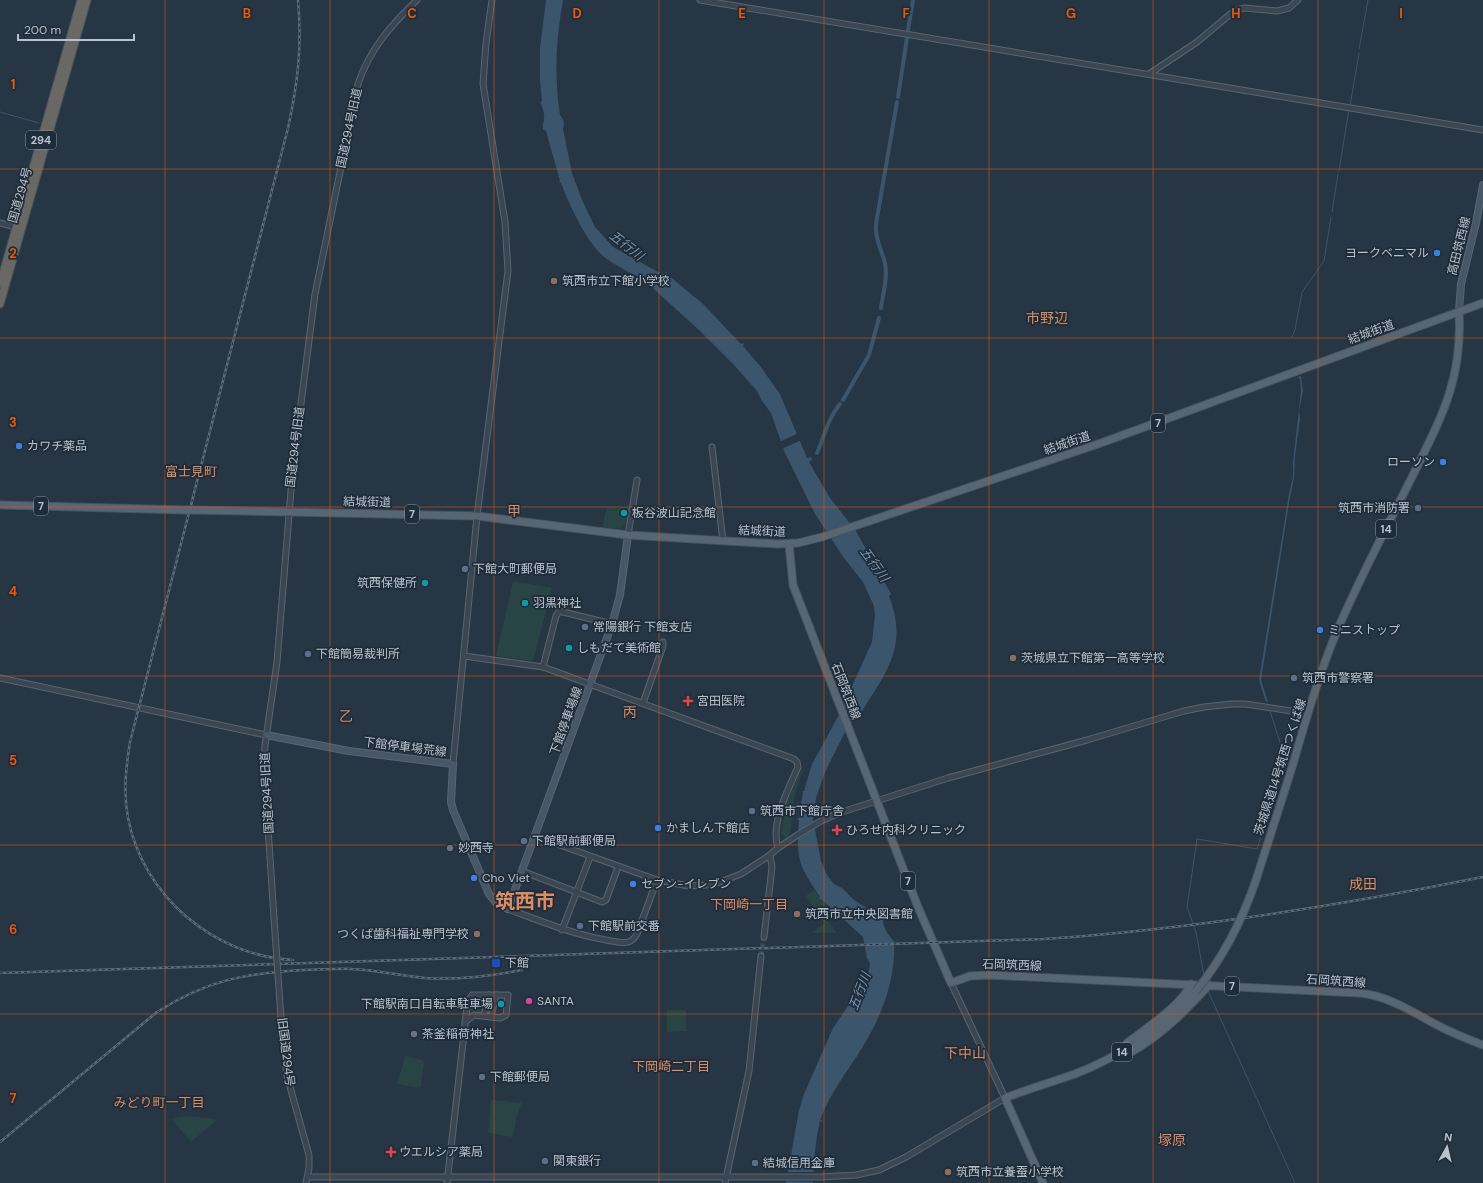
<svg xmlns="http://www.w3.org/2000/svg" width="1483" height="1183" font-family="'DM Sans','Noto Sans JP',sans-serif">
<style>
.green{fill:#284445}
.water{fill:#3b556d}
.pier{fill:#263644}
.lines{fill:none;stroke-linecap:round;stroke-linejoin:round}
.stream{stroke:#3b556d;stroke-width:1}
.canal{stroke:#3b556d;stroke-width:4}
.tertiary-tunnel{stroke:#3c4b59;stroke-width:5;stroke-dasharray:5 2.5;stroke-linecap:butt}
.tertiary-casing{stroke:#596571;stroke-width:7}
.secondary-casing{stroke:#596571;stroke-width:8}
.primary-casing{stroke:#475360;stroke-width:9}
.trunk-casing{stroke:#45525e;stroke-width:9}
.tertiary{stroke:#3a4753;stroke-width:5}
.secondary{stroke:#485767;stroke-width:6}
.primary{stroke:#586673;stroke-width:7}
.trunk{stroke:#696865;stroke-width:7}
.rail-casing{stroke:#5c6c7a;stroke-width:2.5}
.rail{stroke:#1f2c39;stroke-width:1;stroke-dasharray:3;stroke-linecap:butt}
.tertiary-bridge-casing{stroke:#596571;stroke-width:7;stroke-linecap:butt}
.primary-bridge-casing{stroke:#475360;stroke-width:9;stroke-linecap:butt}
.tertiary-bridge{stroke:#3a4753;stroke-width:5}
.primary-bridge{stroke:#586673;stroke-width:7}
.grid{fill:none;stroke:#e8590c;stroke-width:1;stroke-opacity:0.55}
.shop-dot{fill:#3f7fe0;stroke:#1f2c39;stroke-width:1.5}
.education-dot{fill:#8d6e63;stroke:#1f2c39;stroke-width:1.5}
.service-dot{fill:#5c6f8a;stroke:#1f2c39;stroke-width:1.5}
.culture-dot{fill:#0f9aa8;stroke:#1f2c39;stroke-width:1.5}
.health-dot{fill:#e0444e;stroke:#1f2c39;stroke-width:1.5}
.worship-dot{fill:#6b7280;stroke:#1f2c39;stroke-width:1.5}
.transit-dot{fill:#1a4fb4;stroke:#1f2c39;stroke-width:1.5}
.hotel-dot{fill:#d1479c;stroke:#1f2c39;stroke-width:1.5}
.labels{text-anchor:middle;stroke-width:3.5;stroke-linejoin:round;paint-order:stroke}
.shield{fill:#1f2c39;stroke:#8a95a1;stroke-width:1}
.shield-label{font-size:11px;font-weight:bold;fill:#b8c2cd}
.street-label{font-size:12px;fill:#b8c2cd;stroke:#1f2c39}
.poi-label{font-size:12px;fill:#b8c2cd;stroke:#1f2c39;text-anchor:start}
.water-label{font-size:13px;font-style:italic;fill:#7796b1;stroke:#1f2c39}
.neighbourhood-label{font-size:13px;fill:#db8c65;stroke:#1f2c39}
.quarter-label{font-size:14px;fill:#db8c65;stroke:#1f2c39}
.town-label{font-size:20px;font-weight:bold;fill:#db8c65;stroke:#1f2c39}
.grid-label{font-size:13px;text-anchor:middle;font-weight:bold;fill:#e8590c;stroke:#1f2c39;stroke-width:3.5;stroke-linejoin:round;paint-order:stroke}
</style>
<rect width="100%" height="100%" fill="#263644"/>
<!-- green -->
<g class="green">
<path d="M607,507L629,508L625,524L618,529L602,527Z"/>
<path d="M513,581L552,588L533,661L496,656Z"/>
<path d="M801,769L803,770L795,794L790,834L786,838L781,834L786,804Z"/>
<path d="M814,889L831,912L824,916L837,933H811L825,923L806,896Z"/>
<path d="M475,998H485L484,1001H477L476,1008L482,1010L483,1013L472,1011L471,1010V1002Z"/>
<path d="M667,1010H685L686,1011V1031L667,1032Z"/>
<path d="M407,1056L422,1060L424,1063L421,1086L419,1088L398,1084L397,1083L405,1057Z"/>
<path d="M494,1100L522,1103L516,1119L513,1137L488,1133L491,1101Z"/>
<path d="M187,1116L215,1119L216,1121L191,1142L172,1120L173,1118Z"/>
</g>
<!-- water -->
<g class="water">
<path d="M546,0H563C556,41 554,74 560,115C564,120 565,123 563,129L572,173L582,200L595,227L613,247L658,272L664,274L666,272L668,273L667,274L703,304L741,344L743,343L744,344L743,346L760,366L780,394L807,458L811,457L812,460L809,462L830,498L856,531L891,594L889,596C908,645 888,670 862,711L859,712L846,730L825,772L816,798L813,819L821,861L827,875L834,884L842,888L853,899L874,913L877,919L883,918C882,925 888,936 894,941C896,979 882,1016 862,1048C847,1072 830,1093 820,1120L823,1121L822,1122L820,1121C815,1142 814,1162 813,1183H786L799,1110L804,1094L833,1028L854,997L861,991L865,985L868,977L870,963L867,958L863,937L821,899L820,900L819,898L820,897C813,886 804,874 800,861C797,848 798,833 799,820H796L799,818L803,792L802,791H804L812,764L839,715L872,642L875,615L874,606L863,582L844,558L815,514L785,453L771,413L762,401L757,391L734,365L699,330L645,281C633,273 619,268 607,259C587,245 570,206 561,183L559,182L560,181L546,131L543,129C542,124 544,123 544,118C545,114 542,105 540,102L542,101L540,80V48Z"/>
<path d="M1301,376L1303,391L1299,411L1300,419L1295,456L1294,478L1289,503L1261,680L1268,702H1266L1259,680L1289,494L1293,477V463L1301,391L1300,379L1298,377Z"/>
</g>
<!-- pier -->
<g class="pier">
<path d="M799,433L802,440L781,449L779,442Z"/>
<path d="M786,1172H816L815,1182L784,1181Z"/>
</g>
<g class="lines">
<!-- stream -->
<g class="stream">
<path d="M1359,49L1368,0"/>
<path d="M1350,106L1359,53"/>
<path d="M0,112L39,123"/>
<path d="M1339,171L1349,109"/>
<path d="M1332,212L1338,174"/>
<path d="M1292,337L1295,330L1302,292L1324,261L1331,217"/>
<path d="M1204,976L1196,932L1187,907L1197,839L1257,849L1285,758L1270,711"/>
<path d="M1208,991L1295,1183"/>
</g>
<!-- canal -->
<g class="canal">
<path d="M908,30L913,0"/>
<path d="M898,97L907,38"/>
<path d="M876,224L897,102"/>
<path d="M876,226C875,240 882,251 885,263C888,278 883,293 881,308"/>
<path d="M843,400L869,355L879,318"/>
<path d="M817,453C824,437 828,418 840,404"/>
</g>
<!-- tertiary-tunnel -->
<path class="tertiary-tunnel" d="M761,956L764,937"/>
<defs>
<g id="tertiary">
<path d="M700,0L1483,130"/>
<path d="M1149,74L1197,42L1234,11L1244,8L1277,11L1289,8L1298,0"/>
<path d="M0,223L19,228"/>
<path d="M712,447L723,541"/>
<path d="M628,535L637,480"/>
<path d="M464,656L543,667L794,759L797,762L798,767C788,790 770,823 778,848"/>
<path d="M543,667L556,616L559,611L612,624"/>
<path d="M0,678L266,735"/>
<path d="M643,703L663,646V642"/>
<path d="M453,764L477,516L508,271L505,222L483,84L486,43L492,0"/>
<path d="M535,836L657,880L689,886L706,885L720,882L741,874L770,855L778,848L799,834L821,821L839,813L948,778L1087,740L1184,711L1204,707L1232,704H1245L1298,712L1308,714"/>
<path d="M522,871L602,902L606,900L618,867"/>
<path d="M508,909C540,921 572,934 606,940C613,941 622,944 628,942C632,941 635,938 637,934L657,880"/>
<path d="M274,918L264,767L265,745L277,662L293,466L315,294L358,84C369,50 392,24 417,0"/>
<path d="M562,930L590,857"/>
<path d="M764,937L772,867L770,855"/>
<path d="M484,1016L489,995"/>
<path d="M491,1017L500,1018L506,1015L508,995H496"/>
<path d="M281,1018L287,1076L309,1155V1168L306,1183"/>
<path d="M308,1177H820L856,1175L879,1170L906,1157L1005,1098L951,983"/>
<path d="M447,1183L465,1025C466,1016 466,1003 472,995H496L491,1017L474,1015L465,1022"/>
<path d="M725,1183L749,1071L761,956"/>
</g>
<g id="secondary">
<path d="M1459,312L1461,284L1476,223L1483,185"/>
<path d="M266,735L349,751L453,764L451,802L453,810L489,894L497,904L508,909L612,624L620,595L628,535"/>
</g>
<g id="primary">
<path d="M0,505L185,510"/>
<path d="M194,510L477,516L628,535L778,544L798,543L822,537L1101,443L1483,303"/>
<path d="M789,544L793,585L918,907L951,983L970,976L989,975L1360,993C1388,996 1411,1011 1435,1024C1450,1032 1467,1039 1483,1045"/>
<path d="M1256,880C1268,842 1281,803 1293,764C1306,719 1319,674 1337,631C1359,579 1386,529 1411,479C1440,420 1463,381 1459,312"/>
<path d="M1191,984C1182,1005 1145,1029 1127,1043L1125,1051H1133C1163,1034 1186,1010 1209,985"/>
<path d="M1043,1183L1005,1098C1028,1089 1052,1082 1075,1074C1124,1055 1159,1029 1196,991"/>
</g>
<g id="trunk">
<path d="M0,284L81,0"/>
<path d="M0,304L87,0"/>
</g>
</defs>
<!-- tertiary casing -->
<use href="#tertiary" class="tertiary-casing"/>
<!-- secondary casing -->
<use href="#secondary" class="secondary-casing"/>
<!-- primary casing -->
<use href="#primary" class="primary-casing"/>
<!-- trunk casing -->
<use href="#trunk" class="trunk-casing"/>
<!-- tertiary -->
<use href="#tertiary" class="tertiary"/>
<!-- secondary -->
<use href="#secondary" class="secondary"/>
<!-- primary -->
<use href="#primary" class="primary"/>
<!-- trunk -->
<use href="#trunk" class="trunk"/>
<defs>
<g id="rail">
<path d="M293,960C214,956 143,896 128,818C123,792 126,767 130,742L288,128C298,83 302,46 298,0"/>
<path d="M0,973L1044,939C1192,929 1338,906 1483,877"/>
<path d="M0,1142L157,1012C207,980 245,973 304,970C320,970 336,968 352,969C377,970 401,976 425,978C456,980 491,976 522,970"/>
</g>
</defs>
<!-- rail casing -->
<use href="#rail" class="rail-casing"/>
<!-- rail -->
<use href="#rail" class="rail"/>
<defs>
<path id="tertiary-bridge" d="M274,918L281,1018"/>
<g id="primary-bridge">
<path d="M185,510H194"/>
<path d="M1196,991C1223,958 1242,921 1256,880"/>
</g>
</defs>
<!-- tertiary-bridge casing -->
<use href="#tertiary-bridge" class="tertiary-bridge-casing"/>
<!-- primary-bridge casing -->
<use href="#primary-bridge" class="primary-bridge-casing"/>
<!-- tertiary-bridge -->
<use href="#tertiary-bridge" class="tertiary-bridge"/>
<!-- primary-bridge -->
<use href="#primary-bridge" class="primary-bridge"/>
</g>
<!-- grid -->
<path class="grid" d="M165,0V1183M330,0V1183M494,0V1183M659,0V1183M824,0V1183M989,0V1183M1153,0V1183M1318,0V1183M0,169H1483M0,338H1483M0,507H1483M0,676H1483M0,845H1483M0,1014H1483"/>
<!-- markers -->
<g class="shop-dot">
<circle cx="1437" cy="253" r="4"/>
<circle cx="19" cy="446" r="4"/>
<circle cx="1443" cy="462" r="4"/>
<circle cx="1320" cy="630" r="4"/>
<circle cx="658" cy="828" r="4"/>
<circle cx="474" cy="878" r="4"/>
<circle cx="633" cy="884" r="4"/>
</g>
<g class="education-dot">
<circle cx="554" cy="281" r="4"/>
<circle cx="1013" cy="658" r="4"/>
<circle cx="797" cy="914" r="4"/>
<circle cx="477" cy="934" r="4"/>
<circle cx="948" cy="1172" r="4"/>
</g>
<g class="service-dot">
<circle cx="1418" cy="508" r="4"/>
<circle cx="465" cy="569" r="4"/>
<circle cx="585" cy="627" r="4"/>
<circle cx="308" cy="654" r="4"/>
<circle cx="1294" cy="678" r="4"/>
<circle cx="752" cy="811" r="4"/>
<circle cx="524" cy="841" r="4"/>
<circle cx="580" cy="926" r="4"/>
<circle cx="482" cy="1077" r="4"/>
<circle cx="545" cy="1161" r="4"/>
<circle cx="755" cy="1163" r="4"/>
</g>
<g class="culture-dot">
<circle cx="624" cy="513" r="4"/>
<circle cx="425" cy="583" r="4"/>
<circle cx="525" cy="603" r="4"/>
<circle cx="569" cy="648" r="4"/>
<circle cx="501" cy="1004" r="4"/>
</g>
<g class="health-dot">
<path d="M686 695h4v4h4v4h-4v4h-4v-4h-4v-4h4z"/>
<path d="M835 824h4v4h4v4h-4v4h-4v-4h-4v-4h4z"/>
<path d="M389 1146h4v4h4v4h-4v4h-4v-4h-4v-4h4z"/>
</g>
<g class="worship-dot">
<circle cx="450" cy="848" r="4"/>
<circle cx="414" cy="1034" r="4"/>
</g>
<rect class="transit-dot" x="491" y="958" width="10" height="10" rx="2"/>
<circle class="hotel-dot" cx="529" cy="1001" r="4"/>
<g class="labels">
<!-- shield labels -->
<g class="shield">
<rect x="26" y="131" width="30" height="18" rx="3"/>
<rect x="1151" y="414" width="14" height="18" rx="3"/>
<rect x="34" y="497" width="14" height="18" rx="3"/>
<rect x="405" y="505" width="14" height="18" rx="3"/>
<rect x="1376" y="520" width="20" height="18" rx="3"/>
<rect x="901" y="872" width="14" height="18" rx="3"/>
<rect x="1225" y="977" width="14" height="18" rx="3"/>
<rect x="1112" y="1043" width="20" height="18" rx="3"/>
</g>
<g class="shield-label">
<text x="41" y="144">294</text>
<text x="1158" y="427">7</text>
<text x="41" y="510">7</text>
<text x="412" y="518">7</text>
<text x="1386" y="533">14</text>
<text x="908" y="885">7</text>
<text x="1232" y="990">7</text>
<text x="1122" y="1056">14</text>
</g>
<!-- street labels -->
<g class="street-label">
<text transform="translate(349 128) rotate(-78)" y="4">国道294号旧道</text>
<text transform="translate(20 195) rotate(-74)" y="4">国道294号</text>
<text transform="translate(1459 246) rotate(-76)" y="4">高田筑西線</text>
<text transform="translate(1371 332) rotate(-20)" y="4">結城街道</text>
<text transform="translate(1067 443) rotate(-19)" y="4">結城街道</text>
<text transform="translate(295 447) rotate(-83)" y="4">国道294号旧道</text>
<text transform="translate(367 502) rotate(1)" y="4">結城街道</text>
<text transform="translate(762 531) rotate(2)" y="4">結城街道</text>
<text transform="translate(846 691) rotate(69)" y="4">石岡筑西線</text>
<text transform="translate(566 721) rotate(-70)" y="4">下館停車場線</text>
<text transform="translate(405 747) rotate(7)" y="4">下館停車場荒線</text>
<text transform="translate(1280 767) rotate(-72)" y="4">茨城県道14号筑西つくば線</text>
<text transform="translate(267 793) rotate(-93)" y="4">国道294号旧道</text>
<text transform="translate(1012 965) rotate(2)" y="4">石岡筑西線</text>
<text transform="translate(1336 981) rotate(4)" y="4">石岡筑西線</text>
<text transform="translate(286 1052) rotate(83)" y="4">旧国道294号</text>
</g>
<!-- poi labels -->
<g class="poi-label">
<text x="1429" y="257" text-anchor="end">ヨークベニマル</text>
<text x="562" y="285">筑西市立下館小学校</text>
<text x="27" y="450">カワチ薬品</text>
<text x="1435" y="466" text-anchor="end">ローソン</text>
<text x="1410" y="512" text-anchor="end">筑西市消防署</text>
<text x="632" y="517">板谷波山記念館</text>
<text x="473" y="573">下館大町郵便局</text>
<text x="417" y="587" text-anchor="end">筑西保健所</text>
<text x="533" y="607">羽黒神社</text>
<text x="593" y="631">常陽銀行 下館支店</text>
<text x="1328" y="634">ミニストップ</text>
<text x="577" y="652">しもだて美術館</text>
<text x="316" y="658">下館簡易裁判所</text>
<text x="1021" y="662">茨城県立下館第一高等学校</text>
<text x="1302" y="682">筑西市警察署</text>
<text x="697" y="705">宮田医院</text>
<text x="760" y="815">筑西市下館庁舎</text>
<text x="666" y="832">かましん下館店</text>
<text x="846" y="834">ひろせ内科クリニック</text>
<text x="532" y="845">下館駅前郵便局</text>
<text x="458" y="852">妙西寺</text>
<text x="482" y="882">Cho Viet</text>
<text x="641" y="888">セブン-イレブン</text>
<text x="805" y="918">筑西市立中央図書館</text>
<text x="588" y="930">下館駅前交番</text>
<text x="469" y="938" text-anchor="end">つくば歯科福祉専門学校</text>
<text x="505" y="967">下館</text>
<text x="537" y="1005">SANTA</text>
<text x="493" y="1008" text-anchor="end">下館駅南口自転車駐車場</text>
<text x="422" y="1038">茶釜稲荷神社</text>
<text x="490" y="1081">下館郵便局</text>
<text x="399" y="1156">ウエルシア薬局</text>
<text x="553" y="1165">関東銀行</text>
<text x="763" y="1167">結城信用金庫</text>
<text x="956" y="1176">筑西市立養蚕小学校</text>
</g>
<!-- water labels -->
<g class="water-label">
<text transform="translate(627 245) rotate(38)" y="5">五行川</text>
<text transform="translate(875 564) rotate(54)" y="5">五行川</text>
<text transform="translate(859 991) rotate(-69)" y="5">五行川</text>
</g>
<!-- neighbourhood labels -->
<g class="neighbourhood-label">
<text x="191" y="476">富士見町</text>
<text x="749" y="909">下岡崎一丁目</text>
<text x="671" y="1071">下岡崎二丁目</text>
<text x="159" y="1107">みどり町一丁目</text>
</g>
<!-- quarter labels -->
<g class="quarter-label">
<text x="1047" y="323">市野辺</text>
<text x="514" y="516">甲</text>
<text x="630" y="717">丙</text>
<text x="346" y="721">乙</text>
<text x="1363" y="889">成田</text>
<text x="965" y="1058">下中山</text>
<text x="1172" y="1145">塚原</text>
</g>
<!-- town labels -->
<g class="town-label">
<text x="525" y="908">筑西市</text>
</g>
</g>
<g class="grid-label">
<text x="247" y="18">B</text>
<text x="412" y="18">C</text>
<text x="577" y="18">D</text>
<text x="742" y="18">E</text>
<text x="906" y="18">F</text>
<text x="1071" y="18">G</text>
<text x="1236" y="18">H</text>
<text x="1401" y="18">I</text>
<text x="13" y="89">1</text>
<text x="13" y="258">2</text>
<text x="13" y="427">3</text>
<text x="13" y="596">4</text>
<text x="13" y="765">5</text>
<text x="13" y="934">6</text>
<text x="13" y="1103">7</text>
</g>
<!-- north arrow -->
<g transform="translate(1447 1147) rotate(8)" stroke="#1f2c39" stroke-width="3" paint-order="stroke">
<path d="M0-3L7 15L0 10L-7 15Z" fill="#b8c2cd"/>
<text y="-6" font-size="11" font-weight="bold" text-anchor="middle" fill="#b8c2cd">N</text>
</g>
<!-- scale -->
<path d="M18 34v6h116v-6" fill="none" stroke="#b8c2cd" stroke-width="2"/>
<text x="24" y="34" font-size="12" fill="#b8c2cd" stroke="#1f2c39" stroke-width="3" paint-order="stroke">200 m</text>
</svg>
